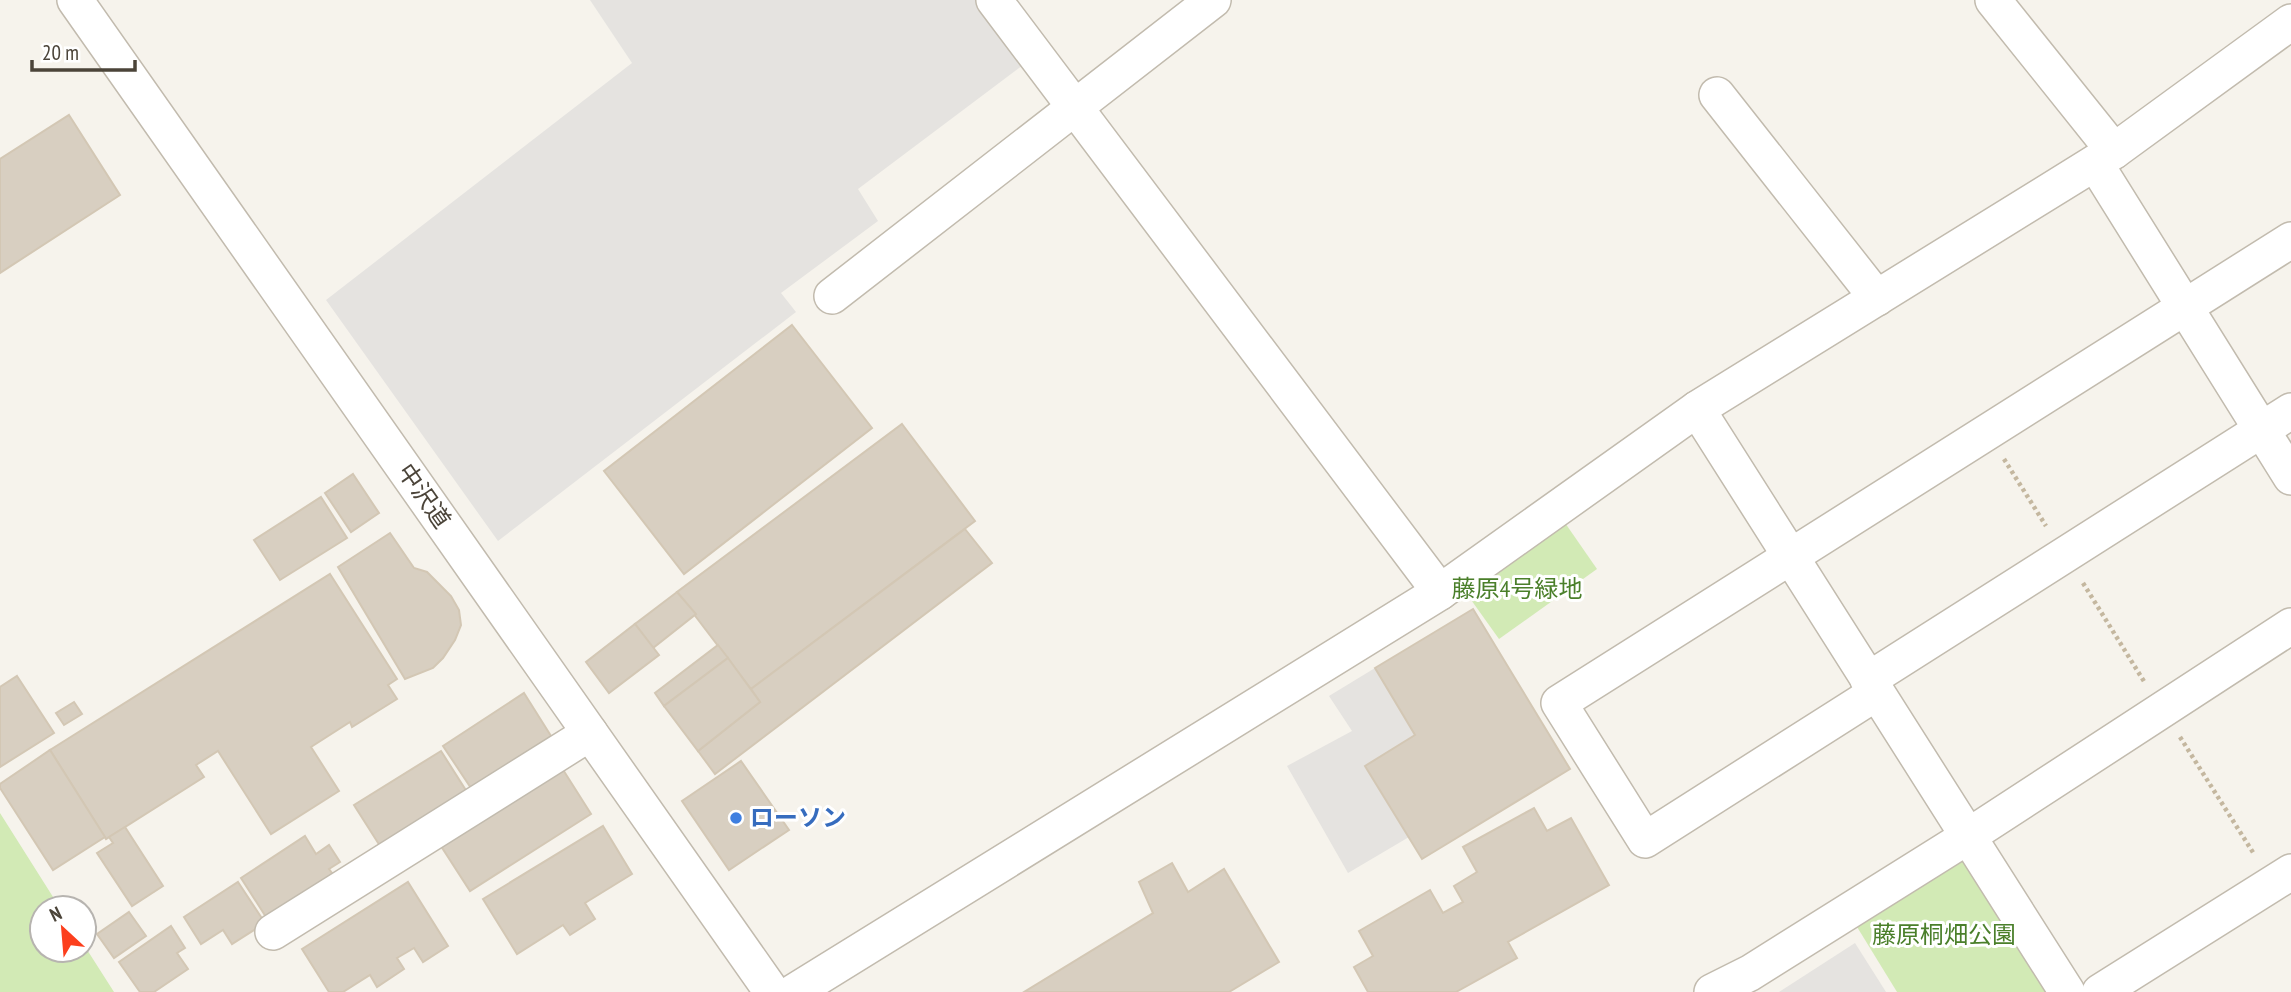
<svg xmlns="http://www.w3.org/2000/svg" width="2291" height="992" font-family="'PT Sans Narrow','Noto Sans JP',sans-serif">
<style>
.green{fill:#d2eab5}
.parking{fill:#e5e3e0}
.building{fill:#d8cfc1;stroke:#d3c7b4;stroke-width:2}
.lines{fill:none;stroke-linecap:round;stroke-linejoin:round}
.minor-casing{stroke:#c2bbae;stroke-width:38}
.path{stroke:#c4b79f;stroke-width:4.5;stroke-dasharray:3.5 3.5;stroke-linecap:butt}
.minor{stroke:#fff;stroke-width:35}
.shop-dot{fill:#3f7fe0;stroke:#fff;stroke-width:2.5}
.labels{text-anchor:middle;stroke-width:6;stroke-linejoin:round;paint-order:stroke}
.street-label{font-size:24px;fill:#4b4439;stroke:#fff}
.park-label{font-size:24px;fill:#4a7f2a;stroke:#fff}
.shop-label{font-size:24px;font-weight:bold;fill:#366cbe;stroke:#fff;text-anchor:start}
</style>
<rect width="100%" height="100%" fill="#f6f3ec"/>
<!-- green -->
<g class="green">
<path d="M1563,520L1597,569L1499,639L1464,590Z"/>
<path d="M0,813L60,908H42V950H84V945L114,992H0Z"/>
<path d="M1964,856L2047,992H1897L1854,922Z"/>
</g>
<!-- parking -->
<g class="parking">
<path d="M590,0H980L1027,62L858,189L878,221L781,293L796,312L498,541L326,300L632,63Z"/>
<path d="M1375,668L1415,735L1409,837L1348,873L1287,766L1352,731L1329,696Z"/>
<path d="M1855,943L1886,992H1779Z"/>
</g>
<!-- building -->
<g class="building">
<path d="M69,115L120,195L0,273V159Z"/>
<path d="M792,325L872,428L684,574L604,471Z"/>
<path d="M902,424L975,521L751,689L677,592Z"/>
<path d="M353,474L379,513L351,532L325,493Z"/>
<path d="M321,497L347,538L280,580L254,540Z"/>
<path d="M965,529L992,563L715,774L698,751L760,702L751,689Z"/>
<path d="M390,533L414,568L427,572L451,596L459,610L461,625L455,640L443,658L433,668L405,679L338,567Z"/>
<path d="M330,574L397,679L388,685L397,699L352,727L350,722L311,747L339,791L271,834L218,751L196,765L204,777L106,839L50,750Z"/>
<path d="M677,592L696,614L653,648L635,624Z"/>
<path d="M1473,609L1570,769L1422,859L1365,766L1415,735L1375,668Z"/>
<path d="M635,624L659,655L609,693L586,662Z"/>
<path d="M718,645L728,658L664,706L655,693Z"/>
<path d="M728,658L760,702L698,751L664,706Z"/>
<path d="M17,676L54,733L0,767V687Z"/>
<path d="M524,693L551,736L471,788L443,746Z"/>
<path d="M74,702L82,714L64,725L56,713Z"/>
<path d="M50,750L105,837L53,870L0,788V784Z"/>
<path d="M441,751L467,792L380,846L354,805Z"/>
<path d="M741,761L789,830L729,870L682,801Z"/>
<path d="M560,765L591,814L470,891L439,843Z"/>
<path d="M1534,808L1547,831L1571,818L1609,885L1508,942L1517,958L1456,992H1368L1354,967L1373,956L1359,931L1430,890L1443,913L1463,902L1454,886L1477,872L1463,847Z"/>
<path d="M603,826L632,874L585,903L595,919L570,935L563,925L517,954L483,899Z"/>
<path d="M125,827L163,886L132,906L97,853L113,843L109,837Z"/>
<path d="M305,836L316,854L329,845L340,862L329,869L335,877L268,920L241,878Z"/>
<path d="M1172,863L1188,892L1224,869L1279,962L1229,992H1024L1153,913L1139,882Z"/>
<path d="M238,882L265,923L232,944L223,930L201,944L184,917Z"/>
<path d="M408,882L448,946L423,962L414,948L397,958L404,969L377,987L370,975L343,992H329L302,949Z"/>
<path d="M129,912L146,936L114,958L97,934Z"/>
<path d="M171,926L185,948L177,953L188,969L154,992H140L119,962Z"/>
</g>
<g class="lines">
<defs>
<g id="minor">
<path d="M75,0L772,992"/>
<path d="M994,0L1440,592"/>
<path d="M1993,0L2114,151"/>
<path d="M1717,95L1877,298"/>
<path d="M2095,163L2291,477"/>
<path d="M832,296L1213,0"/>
<path d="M1697,409L2067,992"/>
<path d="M1868,680L2291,411"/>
<path d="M1876,693L1645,840L1559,703L2291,240"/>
<path d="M273,932L590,733"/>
<path d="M794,992L1440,592L1697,409L2114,151L2291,22"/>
<path d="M1712,992L1750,973L1967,837L2291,626"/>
<path d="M2100,992L2291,872"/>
</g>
</defs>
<!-- minor casing -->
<use href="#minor" class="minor-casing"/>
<!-- path -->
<g class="path">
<path d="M2004,459L2046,526"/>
<path d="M2083,583L2145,683"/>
<path d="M2180,737L2254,854"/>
</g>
<!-- minor -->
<use href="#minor" class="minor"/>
</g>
<!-- markers -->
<circle class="shop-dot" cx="736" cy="818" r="7"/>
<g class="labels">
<!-- street labels -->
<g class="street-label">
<text transform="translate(424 496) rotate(55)" y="8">中沢道</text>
</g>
<!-- park labels -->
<g class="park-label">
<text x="1517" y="597">藤原4号緑地</text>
<text x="1944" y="943">藤原桐畑公園</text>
</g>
<!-- shop labels -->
<g class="shop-label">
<text x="750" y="826">ローソン</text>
</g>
</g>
<!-- north arrow -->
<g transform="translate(63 929) rotate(334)"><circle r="33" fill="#ffffff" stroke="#b7b4b0" stroke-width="2"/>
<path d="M0-5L12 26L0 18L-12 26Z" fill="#fc3f1d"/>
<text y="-10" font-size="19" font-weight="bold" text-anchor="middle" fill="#4b4439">N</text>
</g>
<!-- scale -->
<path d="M32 60v10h103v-10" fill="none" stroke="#4b4439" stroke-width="3.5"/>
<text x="42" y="60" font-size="21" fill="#4b4439" stroke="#ffffff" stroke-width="5" paint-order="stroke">20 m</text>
</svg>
